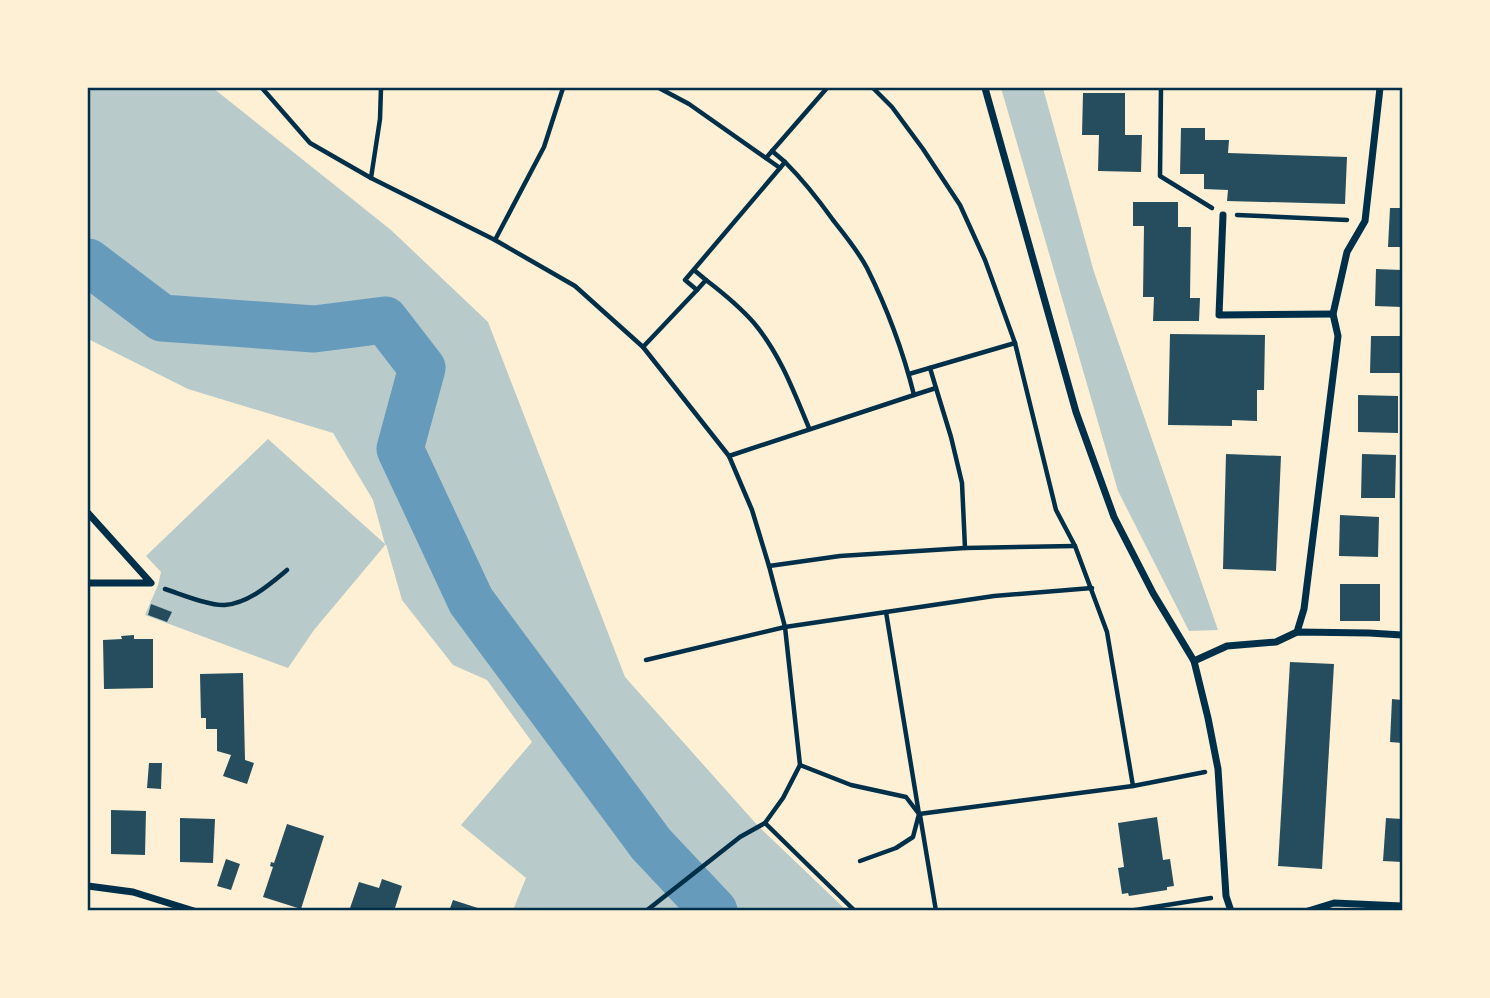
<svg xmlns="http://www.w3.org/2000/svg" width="1490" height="998" font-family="'Space Grotesk',sans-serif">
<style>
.green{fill:#b9caca}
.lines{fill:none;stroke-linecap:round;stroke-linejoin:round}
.river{stroke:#669bbc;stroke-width:47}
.building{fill:#264d5e}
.path{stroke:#003049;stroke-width:4.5}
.minor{stroke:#003049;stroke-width:7}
.neatline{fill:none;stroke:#003049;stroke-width:2.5}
</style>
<rect width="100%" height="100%" fill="#fdf0d5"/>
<!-- green -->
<g class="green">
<path d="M88,88H213L391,230L488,322L625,677L759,827L846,910H728L697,880L678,894L695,910H513L526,878L461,825L532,742L487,680L453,665L402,600L386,544L314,630L288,668L145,615L158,585L161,572L146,556L268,439L385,544L373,500L333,433L188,389L88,339Z"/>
<path d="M1001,88H1043L1094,272L1218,630L1189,631L1118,491Z"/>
</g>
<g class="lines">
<!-- river -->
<path class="river" d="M88,262L162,318L314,329L385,320L422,368L400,449L471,601L651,844L714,911"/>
</g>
<!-- building -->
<g class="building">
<path d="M1083,93H1125V135H1142L1141,172L1098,171L1099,135H1082Z"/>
<path d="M1181,128H1205V140H1229L1228,153L1347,157L1345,204L1227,201L1228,190L1204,189V174H1180Z"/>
<path d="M1133,202H1178V227H1191L1190,298H1200L1199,321H1153L1154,297H1143L1144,226H1133Z"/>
<path d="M1390,208H1402V247H1388Z"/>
<path d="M1376,269L1402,270V307L1375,306Z"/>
<path d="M1170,334L1265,335L1264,390H1257V421L1232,420V426L1168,425Z"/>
<path d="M1371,336H1402V373H1370Z"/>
<path d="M1358,395L1398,396V433L1358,432Z"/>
<path d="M1226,454L1281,456L1276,571L1223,569Z"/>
<path d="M1362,454L1396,455L1395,498H1361Z"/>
<path d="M1340,515L1379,517L1378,557L1339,556Z"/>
<rect x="1340" y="584" width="40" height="37"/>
<path d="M151,604L172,612L167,622L148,615Z"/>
<path d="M134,635V639H153V688L104,689L103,640L122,639L121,636Z"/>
<path d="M1290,662L1334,664L1322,869L1278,866Z"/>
<path d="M243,673L245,760L254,763L247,784L223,776L231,755L217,751V729H206V718H201L200,674Z"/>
<path d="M1392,699L1402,700V743L1390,742Z"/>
<path d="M149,763H162L161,789L147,788Z"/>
<path d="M111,810L146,811L145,855L111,854Z"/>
<path d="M1157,817L1163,860L1170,859L1174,886L1167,887V890L1129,896L1128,893L1122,894L1118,868L1124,867L1118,823Z"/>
<path d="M180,818L215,819L213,863L180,862Z"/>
<path d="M1386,818L1402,819V862L1383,861Z"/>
<path d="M287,824L324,836L301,909L263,897L273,867L270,866L271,862L274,863Z"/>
<path d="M226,859L240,864L231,890L217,886Z"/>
<path d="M382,879L402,886L394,911H349L359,882L379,888Z"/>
<path d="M453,900L484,910V911H449Z"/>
</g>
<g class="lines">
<!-- path -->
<g class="path">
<path d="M262,88L310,143L371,178L495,240L575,286L643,347L729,456L752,510L769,566L785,627L800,765L783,798L765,823L740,837L646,911"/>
<path d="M659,88L689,104L780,168L785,162C803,180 818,199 833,220C845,235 858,251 867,268C887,308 903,351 914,395L936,388L951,437L962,483L965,548L1075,546"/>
<path d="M873,88L892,107L923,149L960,205L985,260L1015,343L1056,510L1075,546L1107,632L1133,786L1205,772"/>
<path d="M1161,88L1160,176L1212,208"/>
<path d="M772,151L785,162"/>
<path d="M766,158L827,88"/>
<path d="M371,178L380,119L381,88"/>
<path d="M1237,215L1347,220"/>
<path d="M495,240L544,147L563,88"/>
<path d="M694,270L706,280"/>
<path d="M697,290L706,280C723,293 740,307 754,323C780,354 794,392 809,428"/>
<path d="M643,347L697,290L685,280L780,168"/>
<path d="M930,368L936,388"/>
<path d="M909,374L1015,343"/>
<path d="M729,456L914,395"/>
<path d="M769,566L840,556L965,548"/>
<path d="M165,589C181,594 209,606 225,605C249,603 270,584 287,570"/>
<path d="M886,612L919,814L1133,786"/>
<path d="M646,660L785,627L994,596L1092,588"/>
<path d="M800,765L851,785L906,797L919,814L913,837L896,848L860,861"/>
<path d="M920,815L936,911"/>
<path d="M765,823L855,911"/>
<path d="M1129,911L1211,898"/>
</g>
<!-- minor -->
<g class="minor">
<path d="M985,88L1076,412L1114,517L1153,593L1194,661L1208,718L1218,769L1226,896L1231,911"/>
<path d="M1223,215L1219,315L1333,314"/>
<path d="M88,513L151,583H88"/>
<path d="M1297,632L1304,609L1338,336L1333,314L1347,252L1365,221L1380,88"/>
<path d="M1194,661L1227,646L1276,642L1297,632L1369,633L1402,635"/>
<path d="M88,886L133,892L194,911"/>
<path d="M1308,911L1334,903L1402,906"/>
</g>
</g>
<!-- border -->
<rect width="1490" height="998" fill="none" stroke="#fdf0d5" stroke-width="178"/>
<rect x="89" y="89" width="1312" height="820" class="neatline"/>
</svg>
